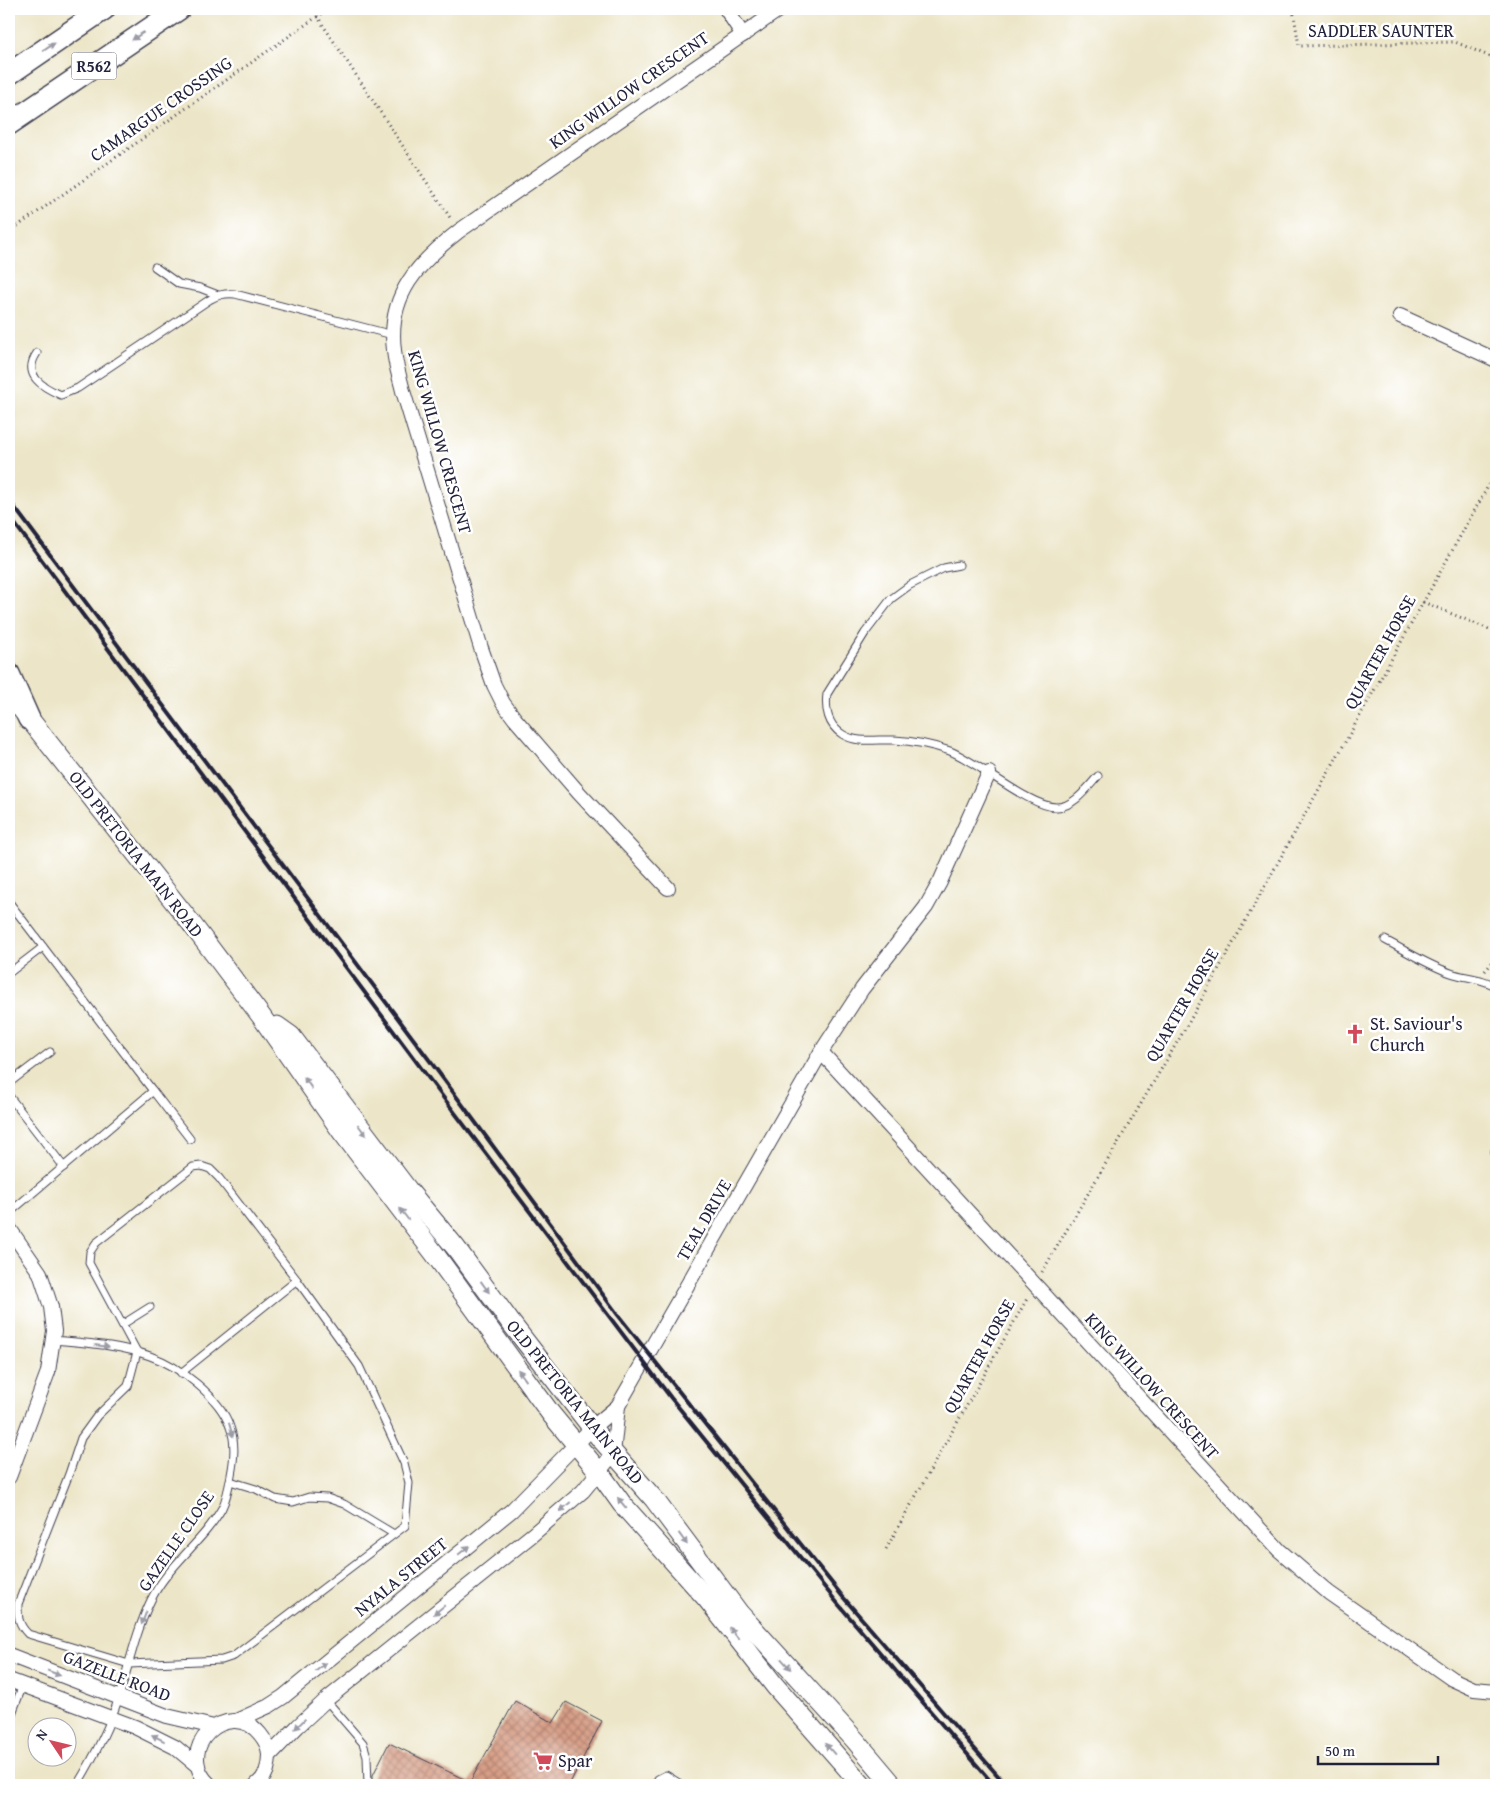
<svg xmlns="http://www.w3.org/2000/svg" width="1505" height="1794" font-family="'Gentium Book Plus',serif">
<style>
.building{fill:url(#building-cross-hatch)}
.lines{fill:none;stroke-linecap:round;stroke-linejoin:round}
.service-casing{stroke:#403f50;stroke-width:9}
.minor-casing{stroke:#403f50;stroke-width:16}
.secondary-casing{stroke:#403f50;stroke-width:21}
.primary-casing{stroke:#403f50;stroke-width:24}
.path{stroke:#403f50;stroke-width:3;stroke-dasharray:1 4;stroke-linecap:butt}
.service{stroke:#fff;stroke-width:7}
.minor{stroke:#fff;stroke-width:14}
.secondary{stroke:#fff;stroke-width:19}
.primary{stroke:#fff;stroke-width:21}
.rail{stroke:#22223b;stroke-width:4}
.oneway{fill:#9c9ca7}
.labels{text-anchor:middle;stroke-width:5;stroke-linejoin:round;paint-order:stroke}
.shield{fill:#fff;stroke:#646476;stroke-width:1}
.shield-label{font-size:16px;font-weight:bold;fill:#22223b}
.street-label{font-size:18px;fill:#22223b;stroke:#fff}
.poi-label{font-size:18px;fill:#22223b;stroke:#fff;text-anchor:start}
</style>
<defs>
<pattern id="building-cross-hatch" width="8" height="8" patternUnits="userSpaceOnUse" patternTransform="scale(1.25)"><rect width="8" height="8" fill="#d79e86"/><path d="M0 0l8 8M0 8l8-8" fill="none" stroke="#ae806f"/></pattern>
</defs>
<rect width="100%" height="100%" fill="#fff"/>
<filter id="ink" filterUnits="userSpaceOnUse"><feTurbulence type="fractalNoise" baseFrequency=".02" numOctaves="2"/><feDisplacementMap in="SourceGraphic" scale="10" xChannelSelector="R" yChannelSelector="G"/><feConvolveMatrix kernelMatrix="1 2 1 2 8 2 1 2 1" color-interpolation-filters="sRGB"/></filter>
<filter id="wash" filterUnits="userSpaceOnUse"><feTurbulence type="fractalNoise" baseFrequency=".0096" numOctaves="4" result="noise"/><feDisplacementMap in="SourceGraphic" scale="20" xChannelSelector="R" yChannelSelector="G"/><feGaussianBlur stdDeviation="1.12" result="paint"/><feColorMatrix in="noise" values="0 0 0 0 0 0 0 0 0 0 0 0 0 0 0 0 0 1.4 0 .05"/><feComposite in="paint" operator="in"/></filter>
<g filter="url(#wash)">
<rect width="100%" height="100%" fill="#ece5c7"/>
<g id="blocks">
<!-- building -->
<path class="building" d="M515,1701L553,1723L566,1702L602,1721L569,1785H384L373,1780V1775L389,1743L470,1782Z"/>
</g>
</g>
<g filter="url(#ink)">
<use href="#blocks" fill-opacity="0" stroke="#403f50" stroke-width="1"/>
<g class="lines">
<defs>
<g id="service">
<path d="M155,267L179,284L200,288L218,295"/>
<path d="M37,353C22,375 42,387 61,395L78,388L209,300C218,295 224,293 235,294L393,335"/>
<path d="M959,565L944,568L910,585L891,599L865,633L827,694C825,709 828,725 842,734C857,744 877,739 894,740C912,741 933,745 950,751C978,762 1031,808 1057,807C1074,807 1088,787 1098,776"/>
<path d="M9,902L153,1091"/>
<path d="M1385,940C1406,951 1428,965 1451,973C1465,978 1484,978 1496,987"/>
<path d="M9,973L43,947"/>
<path d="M9,1083L50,1052"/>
<path d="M9,1096L64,1167"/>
<path d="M1494,1154L1496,1147"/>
<path d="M201,1166L210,1169L219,1178L297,1280L359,1366L404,1463L409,1483L405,1526L234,1656L222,1660L129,1664L28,1634C18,1624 18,1617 18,1604L69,1474L81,1438L97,1416L128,1386L137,1352L89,1263L90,1252L96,1243L193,1167Z"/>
<path d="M9,1213L153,1091L190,1139"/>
<path d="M123,1324L150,1307"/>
<path d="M54,1340C86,1343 120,1345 150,1356C179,1366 220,1397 230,1427C236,1443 234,1459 231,1475C229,1486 227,1498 222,1508C203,1542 168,1565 151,1600C136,1631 129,1665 119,1697C109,1728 94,1757 77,1785"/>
<path d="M181,1373L297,1280"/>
<path d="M230,1481L256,1489L275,1499L293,1502L309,1497L327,1498L344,1504L394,1534"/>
<path d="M326,1700L363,1743L367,1756L368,1785"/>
<path d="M9,1721L23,1685"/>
<path d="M655,1785L658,1779L666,1775L682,1785"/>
</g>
<g id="minor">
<path d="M726,9L743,35"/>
<path d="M1400,316L1496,360"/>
<path d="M668,888L579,793L515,719L503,703L494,685L481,648L403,391C400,378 395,364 394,350C387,295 419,262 459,231L780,9"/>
<path d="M821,1052L1279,1550L1329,1593L1452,1679L1474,1689L1496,1691"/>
<path d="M9,1228L40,1273L51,1307L54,1331L48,1372L9,1477"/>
<path d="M9,1655L167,1716L214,1727"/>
<path d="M9,1680L135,1727L175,1747L198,1766"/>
<path d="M236,1721L269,1706L283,1697L512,1510L593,1427L618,1406L821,1052L862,989L926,907L940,882L989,773"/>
<path d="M269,1756L298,1726L326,1700L532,1535L583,1491L613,1454L618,1406"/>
<path d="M210,1785C171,1750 229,1696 260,1734C265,1740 269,1747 269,1755C269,1766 266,1778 256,1785"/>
</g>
<g id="secondary">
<path d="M20,707L191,923L261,1016L342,1132L434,1253L551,1414L599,1472L622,1504L707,1599L775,1686L862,1785"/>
<path d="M277,1026L291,1036L408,1190L456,1248L511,1323L600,1438L654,1499L739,1613L855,1740L893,1785"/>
</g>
<g id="primary">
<path d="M9,74L104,9"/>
<path d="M9,124L179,9"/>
<path d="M9,674L29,719"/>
</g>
</defs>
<!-- service casing -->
<use href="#service" class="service-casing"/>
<!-- minor casing -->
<use href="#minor" class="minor-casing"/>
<!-- secondary casing -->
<use href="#secondary" class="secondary-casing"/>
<!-- primary casing -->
<use href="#primary" class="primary-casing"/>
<!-- path -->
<g class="path">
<path d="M1293,9L1299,46L1455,42L1496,59"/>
<path d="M317,16L451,219"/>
<path d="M9,232L328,9"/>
<path d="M1423,602L1496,632"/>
<path d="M1485,971L1496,958"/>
<path d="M1042,1272L1189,1022L1496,472"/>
<path d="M886,1549L1028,1297"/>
</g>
<!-- service -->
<use href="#service" class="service"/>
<!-- minor -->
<use href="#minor" class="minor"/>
<!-- secondary -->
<use href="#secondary" class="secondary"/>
<!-- primary -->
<use href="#primary" class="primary"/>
<!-- rail -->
<g class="rail">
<path d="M9,500L439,1073L618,1315L843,1597L1006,1785"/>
<path d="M9,516L430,1080L671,1398L839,1605L994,1785"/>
</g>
</g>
<!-- one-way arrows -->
<defs><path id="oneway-solid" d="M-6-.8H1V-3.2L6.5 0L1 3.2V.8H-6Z" transform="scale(1.25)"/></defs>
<g class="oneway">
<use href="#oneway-solid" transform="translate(138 36) rotate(146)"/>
<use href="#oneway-solid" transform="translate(49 47) rotate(-34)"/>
<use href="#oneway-solid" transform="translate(308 1083) rotate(-125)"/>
<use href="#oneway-solid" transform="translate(362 1130) rotate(53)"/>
<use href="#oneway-solid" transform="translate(404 1214) rotate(-127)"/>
<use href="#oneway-solid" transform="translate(485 1287) rotate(54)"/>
<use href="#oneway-solid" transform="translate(102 1346) rotate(8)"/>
<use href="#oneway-solid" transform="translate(522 1375) rotate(-126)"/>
<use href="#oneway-solid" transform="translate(231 1430) rotate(74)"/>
<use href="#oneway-solid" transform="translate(622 1503) rotate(-129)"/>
<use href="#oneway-solid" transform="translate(565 1507) rotate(139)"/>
<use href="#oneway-solid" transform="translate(683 1539) rotate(54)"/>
<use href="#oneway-solid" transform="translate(464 1550) rotate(-39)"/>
<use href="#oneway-solid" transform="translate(439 1610) rotate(141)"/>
<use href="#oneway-solid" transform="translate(144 1618) rotate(111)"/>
<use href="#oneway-solid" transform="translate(734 1633) rotate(-128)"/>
<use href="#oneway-solid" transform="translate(786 1664) rotate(48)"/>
<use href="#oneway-solid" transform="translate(321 1667) rotate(-39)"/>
<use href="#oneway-solid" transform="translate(54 1673) rotate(21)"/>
<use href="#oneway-solid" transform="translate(300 1724) rotate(136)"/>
<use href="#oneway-solid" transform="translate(158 1738) rotate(-153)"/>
<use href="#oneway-solid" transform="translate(830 1749) rotate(-131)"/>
</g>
</g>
<!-- icons -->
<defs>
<symbol id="church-bare" viewBox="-9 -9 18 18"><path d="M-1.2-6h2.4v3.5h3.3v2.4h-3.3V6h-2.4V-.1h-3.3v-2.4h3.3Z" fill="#d1495b" stroke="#fff" stroke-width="2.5" paint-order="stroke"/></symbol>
<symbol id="supermarket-bare" viewBox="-9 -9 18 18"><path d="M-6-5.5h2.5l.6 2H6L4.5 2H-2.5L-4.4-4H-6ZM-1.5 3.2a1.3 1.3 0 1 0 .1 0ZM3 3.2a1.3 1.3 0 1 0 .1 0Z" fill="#d1495b" stroke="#fff" stroke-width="2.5" paint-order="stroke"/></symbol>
</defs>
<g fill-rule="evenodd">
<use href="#church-bare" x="1341" y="1020" width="28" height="28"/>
<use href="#supermarket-bare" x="529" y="1747" width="28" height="28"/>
</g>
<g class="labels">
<!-- shield labels -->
<rect class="shield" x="71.5" y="52.5" width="45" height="27" rx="4"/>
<g class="shield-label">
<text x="94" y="72">R562</text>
</g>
<!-- street labels -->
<g class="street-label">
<text x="1381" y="37">SADDLER SAUNTER</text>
<text transform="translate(629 90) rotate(-35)" y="6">KING WILLOW CRESCENT</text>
<text transform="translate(161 109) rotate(-35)" y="6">CAMARGUE CROSSING</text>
<text transform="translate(440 442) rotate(74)" y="6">KING WILLOW CRESCENT</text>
<text transform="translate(1380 652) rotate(-61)" y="6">QUARTER HORSE</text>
<text transform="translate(136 854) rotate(52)" y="6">OLD PRETORIA MAIN ROAD</text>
<text transform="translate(1182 1005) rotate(-60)" y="6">QUARTER HORSE</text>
<text transform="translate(704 1220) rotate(-60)" y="6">TEAL DRIVE</text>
<text transform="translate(979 1356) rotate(-61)" y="6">QUARTER HORSE</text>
<text transform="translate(1152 1386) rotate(48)" y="6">KING WILLOW CRESCENT</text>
<text transform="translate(575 1402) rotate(51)" y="6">OLD PRETORIA MAIN ROAD</text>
<text transform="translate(176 1541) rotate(-55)" y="6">GAZELLE CLOSE</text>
<text transform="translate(401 1577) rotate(-39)" y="6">NYALA STREET</text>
<text transform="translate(117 1676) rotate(21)" y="6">GAZELLE ROAD</text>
</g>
<!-- poi labels -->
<g class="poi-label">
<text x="1370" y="1030">St. Saviour's<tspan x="1370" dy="21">Church</tspan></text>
<text x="558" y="1767">Spar</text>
</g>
</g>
<!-- margin -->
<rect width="1505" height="1794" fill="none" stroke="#fff" stroke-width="30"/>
<!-- north arrow -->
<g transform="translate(52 1742) rotate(305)"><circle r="24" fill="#ffffff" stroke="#a7a7b1"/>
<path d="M0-4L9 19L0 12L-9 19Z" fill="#d1495b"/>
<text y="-8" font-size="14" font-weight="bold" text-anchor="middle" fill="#22223b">N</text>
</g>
<!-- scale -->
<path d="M1318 1756v8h120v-8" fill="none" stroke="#22223b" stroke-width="2.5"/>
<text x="1325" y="1756" font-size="15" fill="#22223b" stroke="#ffffff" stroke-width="4" paint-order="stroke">50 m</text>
</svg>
